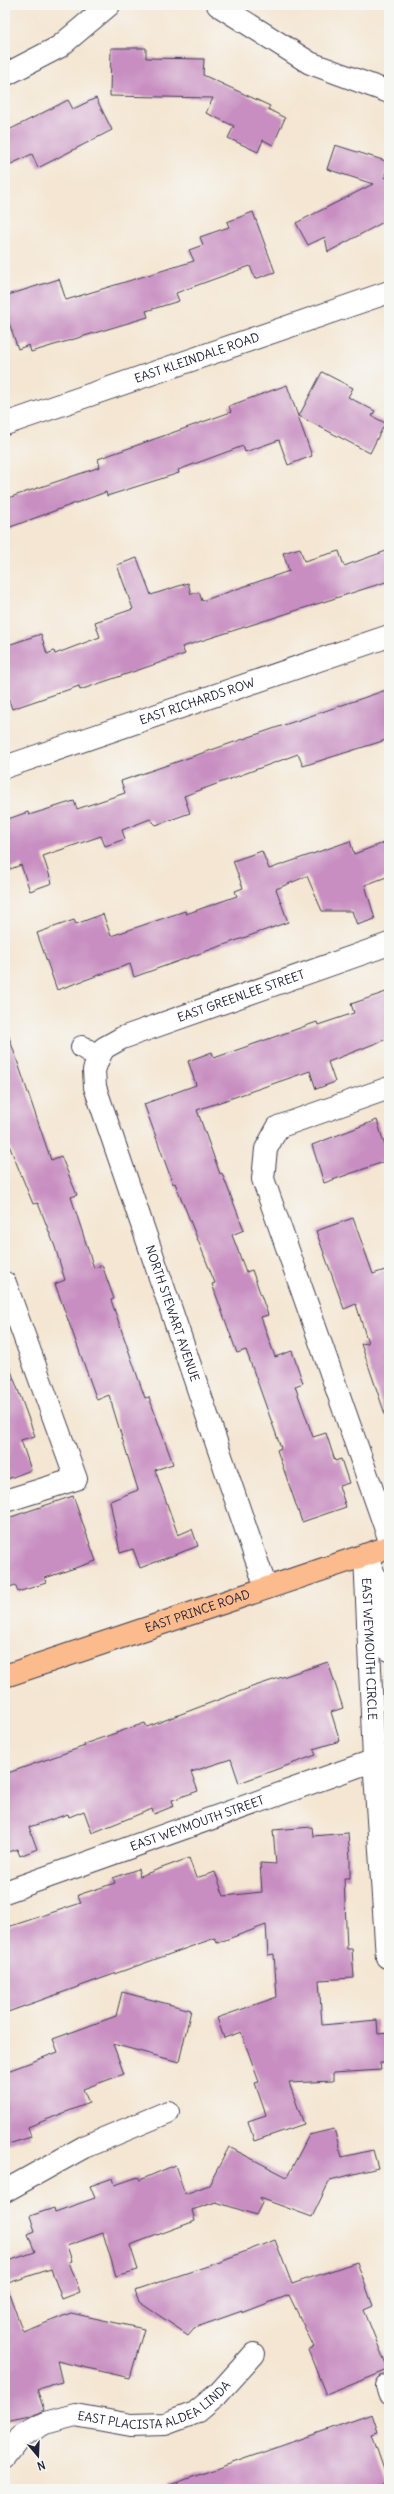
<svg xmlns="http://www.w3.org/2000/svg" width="394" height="2494" font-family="Delius,sans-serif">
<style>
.building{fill:#c88ec1}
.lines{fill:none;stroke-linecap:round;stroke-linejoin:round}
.minor-casing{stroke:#423f52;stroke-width:24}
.major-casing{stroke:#423f52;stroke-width:24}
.minor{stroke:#fff;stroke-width:22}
.major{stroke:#fbbb8c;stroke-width:22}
.labels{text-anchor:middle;stroke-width:3;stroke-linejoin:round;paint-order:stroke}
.street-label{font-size:12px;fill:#22223b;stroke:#f6f6f2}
</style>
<rect width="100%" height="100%" fill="#f6f6f2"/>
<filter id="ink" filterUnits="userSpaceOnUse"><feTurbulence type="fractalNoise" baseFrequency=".025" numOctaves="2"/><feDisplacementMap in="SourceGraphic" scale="8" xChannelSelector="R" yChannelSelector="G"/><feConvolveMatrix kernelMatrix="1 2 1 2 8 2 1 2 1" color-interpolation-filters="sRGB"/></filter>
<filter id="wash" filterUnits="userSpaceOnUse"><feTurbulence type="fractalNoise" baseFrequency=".012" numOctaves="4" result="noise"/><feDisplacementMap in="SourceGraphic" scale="16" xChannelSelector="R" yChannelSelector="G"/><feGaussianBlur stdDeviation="0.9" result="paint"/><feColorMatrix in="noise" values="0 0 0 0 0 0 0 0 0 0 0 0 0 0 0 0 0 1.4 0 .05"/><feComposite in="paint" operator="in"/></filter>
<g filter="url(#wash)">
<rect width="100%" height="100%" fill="#f4e6d2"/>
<g id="blocks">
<!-- building -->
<g class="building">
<path d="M111,48H146V58L204,59L203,75L270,106L268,109L285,118L273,145L263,140L258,152L228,138L234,126L206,113L213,98L110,96Z"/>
<path d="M96,98L112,130L38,168L32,154L5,167V132L68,100L73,109Z"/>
<path d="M335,145L389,162L384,178L389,176V219L328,252L325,237L308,245L296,223L373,184L327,169Z"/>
<path d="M253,212L275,272L255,279L250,266L176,293L179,301L146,311L148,317L31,352L29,345L18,349L5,311V296L59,279L66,300L194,261L189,250L203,245L200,237L229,227L227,222Z"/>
<path d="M322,372L353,388L348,397L375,411L372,416L385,423L370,453L299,416Z"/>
<path d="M287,385L312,456L288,465L279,440L245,452L243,446L178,470L179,473L107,496L106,492L5,529V499L100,467L98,459L231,412L229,406Z"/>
<path d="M300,548L304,561L339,551L344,566L389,550V581L182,647L185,654L80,690L79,686L12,709L5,688V646L41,634L47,654L54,651L55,654L100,637L95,622L133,609L117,565L137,558L151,595L188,583L191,594L199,592L202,601L289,571L283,553Z"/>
<path d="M389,689V739L303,766L298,754L184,796L190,813L156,825L150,819L122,830L125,839L105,846L101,836L43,856L52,883L30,891L21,865L5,871V820L28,812L29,815L74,801L77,809L125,793L121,781Z"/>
<path d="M350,841L354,854L389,841V876L365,885L375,919L357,925L352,911H322L307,876L276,889L288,922L134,977L130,964L57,990L37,933L74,920L76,924L103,914L111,936L185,911L186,914L237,896L235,891L243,888L233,861L262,851L269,869Z"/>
<path d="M389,991V1038L328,1062L335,1082L316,1089L310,1071L197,1110L220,1174L222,1173L244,1230L232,1235L246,1272L252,1270L268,1315L261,1317L275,1357L292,1351L303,1383L295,1386L313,1437L326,1433L335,1461L341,1459L349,1483L339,1486L346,1507L302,1522L277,1450L281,1448L246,1350L237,1353L212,1284L215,1283L175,1183L173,1184L144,1104L196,1085L188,1061L212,1052L214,1058L317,1022L318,1025L354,1013L351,1004Z"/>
<path d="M5,1034H8L51,1160L61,1156L77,1195L71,1197L94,1268L102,1265L114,1299L111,1300L145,1398L149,1397L173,1464L155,1470L178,1535L192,1529L198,1546L140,1568L133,1549L120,1553L110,1501L138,1490L109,1395L97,1400L55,1284L65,1280L55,1247L38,1203L33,1204L9,1145L5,1146Z"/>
<path d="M377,1120L389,1160L324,1183L312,1145Z"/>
<path d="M353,1218L373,1274L385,1270L389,1281V1417H386L361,1344L368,1343L356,1304L344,1309L316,1231Z"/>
<path d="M5,1360H7L35,1436L21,1440L31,1470L5,1480Z"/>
<path d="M73,1496L96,1561L45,1578L46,1583L18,1592L15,1585L5,1589V1519Z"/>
<path d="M328,1662L343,1708L331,1712L340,1741L313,1749L316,1755L239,1783L231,1759L191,1772L198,1791L172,1800L174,1806L154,1814L152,1809L92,1833L84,1811L69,1817L68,1814L29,1827L37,1849L20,1856L17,1849L5,1853V1774L85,1746L84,1744L145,1723L147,1727L252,1687Z"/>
<path d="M312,1827L313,1836L348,1833L350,1859V1878H344L347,1949H352L354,1978L319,1980L322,2025L377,2020L378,2034L389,2033V2063H380L381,2070L333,2073V2081L289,2083L304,2124L254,2141L248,2121L266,2115L255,2083L259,2082L241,2032L224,2038L217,2018L277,1997L274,1954L268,1955L266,1925L217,1943L215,1938L5,2013V1928L81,1903L78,1895L115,1883L113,1878L138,1869L140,1876L189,1858L196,1878L215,1872L224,1896L262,1892L260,1863L276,1864L273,1830Z"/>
<path d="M122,1992L191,2010L179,2062L113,2044L124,2074L83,2089L89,2103L28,2127L31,2137L5,2145V2072L58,2052L53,2039L116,2016Z"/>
<path d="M334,2129L342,2157L373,2150L378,2168L330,2180L312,2217L260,2198L262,2203L256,2215L216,2202L192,2210L195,2221L130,2245L138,2270L116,2276L103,2233L67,2246L72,2261L69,2262L80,2292L62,2299L51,2269L5,2284V2262L35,2252L28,2234L35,2231L30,2216L54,2208L55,2212L95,2198L90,2186L113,2178L115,2185L138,2177L140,2180L175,2165L185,2194L209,2185L229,2147L287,2177L309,2135Z"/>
<path d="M275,2240L292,2284L357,2262L373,2306L364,2310L388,2370L326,2395L308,2350L314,2347L289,2295L242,2313V2311L194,2328L188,2335L139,2302L135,2290L223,2261V2260Z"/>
<path d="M7,2288L23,2332L71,2313L144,2329L130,2378L57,2361L62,2382L37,2389L44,2410L30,2417L5,2422Z"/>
<path d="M372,2414L378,2432L372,2434L389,2483L372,2489H167V2486Z"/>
</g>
</g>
</g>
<g filter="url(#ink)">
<use href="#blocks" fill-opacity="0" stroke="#423f52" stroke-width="1"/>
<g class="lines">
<defs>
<g id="minor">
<path d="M218,5L310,63L389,92"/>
<path d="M5,75L59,47L109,5"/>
<path id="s1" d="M5,424L389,292"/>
<path id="s2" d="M5,767L389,636"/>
<path id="s3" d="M82,1047L99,1057L94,1070L95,1087L266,1588"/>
<path id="s4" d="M99,1057L104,1048L122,1038L389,944"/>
<path d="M389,1088L278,1127L266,1149L263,1179L389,1538"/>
<path d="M5,1283L76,1479L5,1501"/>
<path id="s5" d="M365,1555L374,1759L387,1957H389"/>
<path d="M371,1567L386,1603L389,1650"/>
<path id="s6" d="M5,1892L389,1755"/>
<path d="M5,2191L84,2147L168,2112"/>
<path d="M387,2386L389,2393"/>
<path id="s7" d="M5,2457L21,2436L45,2423L75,2415L131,2425L165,2424L195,2413L219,2393L254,2354"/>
</g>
<g id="major">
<path id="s8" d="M5,1676L389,1547"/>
</g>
</defs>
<!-- minor casing -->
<use href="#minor" class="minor-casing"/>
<!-- major casing -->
<use href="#major" class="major-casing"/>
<!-- minor -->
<use href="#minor" class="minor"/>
<!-- major -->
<use href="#major" class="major"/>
</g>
</g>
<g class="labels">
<!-- street labels -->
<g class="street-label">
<text dy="4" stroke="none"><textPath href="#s1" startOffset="203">EAST KLEINDALE ROAD</textPath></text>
<text dy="4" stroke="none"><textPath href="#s2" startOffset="203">EAST RICHARDS ROW</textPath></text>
<text dy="4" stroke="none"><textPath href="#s4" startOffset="157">EAST GREENLEE STREET</textPath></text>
<text dy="4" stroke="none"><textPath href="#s3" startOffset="290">NORTH STEWART AVENUE</textPath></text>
<text dy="4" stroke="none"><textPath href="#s8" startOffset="203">EAST PRINCE ROAD</textPath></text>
<text dy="4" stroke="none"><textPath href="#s5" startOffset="94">EAST WEYMOUTH CIRCLE</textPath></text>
<text dy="4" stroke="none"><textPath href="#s6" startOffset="204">EAST WEYMOUTH STREET</textPath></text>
<text dy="4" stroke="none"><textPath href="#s7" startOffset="170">EAST PLACISTA ALDEA LINDA</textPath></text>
</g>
</g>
<!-- margin -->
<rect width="394" height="2494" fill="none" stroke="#f6f6f2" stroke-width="20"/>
<!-- north arrow -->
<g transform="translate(38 2456) rotate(161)" stroke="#f6f6f2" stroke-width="3" paint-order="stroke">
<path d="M0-3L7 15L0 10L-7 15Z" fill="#22223b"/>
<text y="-6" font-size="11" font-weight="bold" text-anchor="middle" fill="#22223b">N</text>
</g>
</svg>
